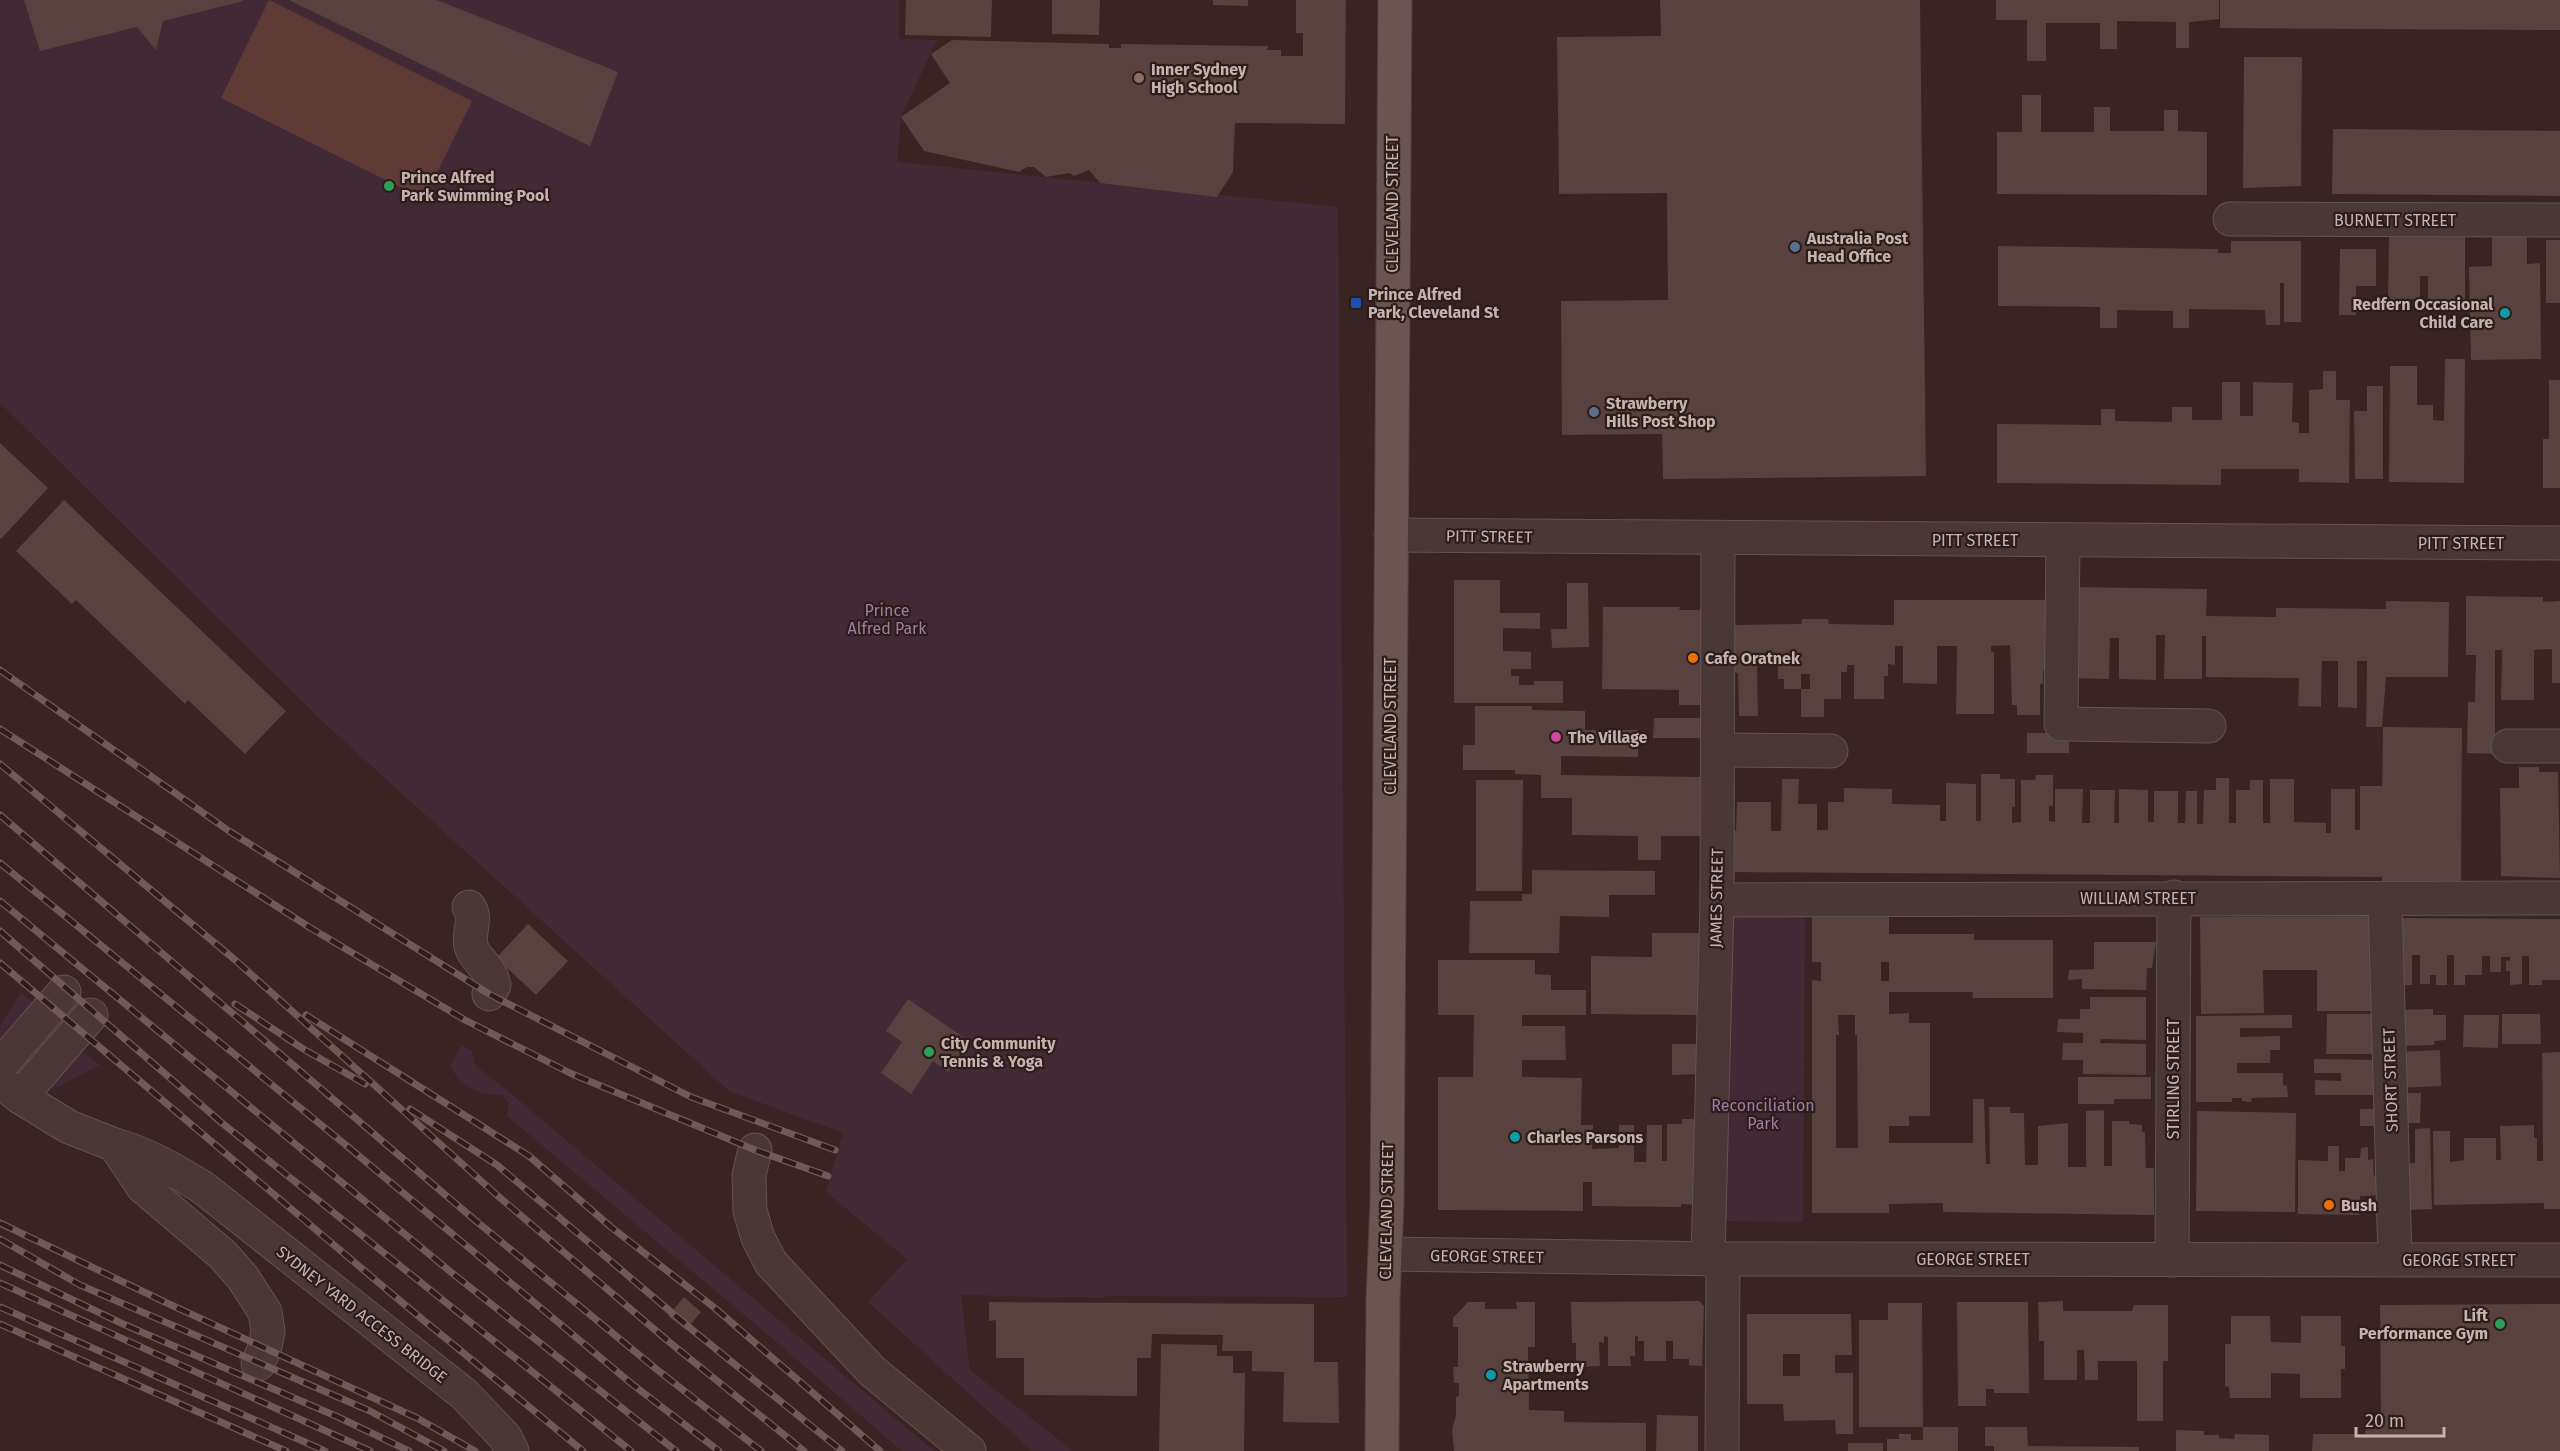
<svg xmlns="http://www.w3.org/2000/svg" width="2560" height="1451" font-family="'Fira Sans',sans-serif">
<style>
.green{fill:#412a36}
.water{fill:#5f3b35}
.building{fill:#58413e;fill-rule:evenodd}
.lines{fill:none;stroke-linecap:round;stroke-linejoin:round}
.minor-casing{stroke:#635350;stroke-width:35}
.major-casing{stroke:#52413e;stroke-width:35}
.minor{stroke:#493835;stroke-width:33}
.major{stroke:#695653;stroke-width:33}
.rail-casing{stroke:#705a57;stroke-width:7}
.rail{stroke:#2d1d1a;stroke-width:4.5;stroke-dasharray:14;stroke-linecap:butt}
.education-dot{fill:#8d6e63;stroke:#2d1d1a;stroke-width:2}
.leisure-dot{fill:#2e9e5b;stroke:#2d1d1a;stroke-width:2}
.service-dot{fill:#5c6f8a;stroke:#2d1d1a;stroke-width:2}
.transit-dot{fill:#1a4fb4;stroke:#2d1d1a;stroke-width:2}
.culture-dot{fill:#0f9aa8;stroke:#2d1d1a;stroke-width:2}
.food-dot{fill:#e8710a;stroke:#2d1d1a;stroke-width:2}
.hotel-dot{fill:#d1479c;stroke:#2d1d1a;stroke-width:2}
.labels{text-anchor:middle;stroke-width:4.5;stroke-linejoin:round;paint-order:stroke}
.poi-label{font-size:16px;font-weight:bold;fill:#c5b3b0;stroke:#2d1d1a;text-anchor:start}
.street-label{font-size:16px;fill:#c5b3b0;stroke:#2d1d1a}
.park-label{font-size:16px;fill:#9c7fa5;stroke:#2d1d1a}
</style>
<rect width="100%" height="100%" fill="#382422"/>
<!-- green -->
<g class="green">
<path d="M0,0H899V39L937,40L901,117L897,162L1338,207L1347,1297L1105,1296V1298L961,1295L970,1370L1073,1451H1032L868,1302L907,1259L826,1192L843,1133L729,1091L322,721L0,403Z"/>
<path d="M1726,912H1805L1803,1222L1722,1221Z"/>
<path d="M21,993L38,1006L0,1041V1026Z"/>
<path d="M73,1045L100,1065L53,1089L46,1084Z"/>
<path d="M462,1045L472,1051L476,1066L508,1091L934,1451H903L897,1447L780,1345L507,1116L509,1103L502,1095C478,1096 461,1086 450,1066Z"/>
</g>
<!-- water -->
<path class="water" d="M269,0L472,101L424,199L221,98Z"/>
<!-- building -->
<g class="building">
<path d="M24,0H243V1L163,21L156,50L137,27L40,51Z"/>
<path d="M289,0H437L618,72L590,146Z"/>
<path d="M906,0H992L991,37L905,35Z"/>
<path d="M1052,0H1100L1099,35L1052,34Z"/>
<path d="M1213,0H1248V6L1213,5Z"/>
<path d="M1296,0H1346L1345,124L1235,123L1233,172L1217,197L1100,183L1089,170L1074,176L1069,173L1046,177L1034,167H1027L1019,172L924,151L901,117L950,83L931,54L952,40L1109,44V48H1121V44L1268,46L1267,50H1281V56H1303V33H1296Z"/>
<path d="M1660,0H1920L1926,476L1663,479L1662,434L1562,435L1561,301L1668,300L1667,193L1559,194L1557,37L1661,36Z"/>
<path d="M1996,0H2219V19L2189,22V48H2176V22L2117,21V49H2100V23H2046V61H2027V20H1996Z"/>
<path d="M2220,0H2560V30L2220,28Z"/>
<path d="M2244,57H2302L2301,186L2243,188Z"/>
<path d="M2022,95H2041V132H2094V107H2110V131H2164V110H2178V131L2207,132V195L1997,194V132H2022Z"/>
<path d="M2333,129L2560,131V196L2332,194Z"/>
<path d="M2527,234V264L2540,263L2541,359L2471,360L2469,267L2492,266V235Z"/>
<path d="M2389,235L2465,237V309H2431V300H2428V276H2420V299H2408V303L2388,302Z"/>
<rect x="2546" y="240" width="14" height="63"/>
<path d="M2231,241H2301V322H2284V283H2280V325H2266L2265,310L2189,309V328H2173V311L2117,310V328H2100V307L1998,306V246L2218,249V253H2231Z"/>
<path d="M2340,249H2376V286H2356V315H2339Z"/>
<path d="M2445,359H2465L2464,483L2389,482L2390,366H2417V405H2433V420L2444,421Z"/>
<path d="M2323,371H2336V400H2350L2349,483L2299,482V469H2221V485L1997,483V424L2101,425V409H2115V421L2172,422V407H2192V420H2222V382H2240V416H2253V382L2293,383L2292,422L2299,423V433H2309V390L2323,389Z"/>
<path d="M2549,380H2560V488H2543V439H2549Z"/>
<path d="M2367,386H2383V479H2355L2354,411H2367Z"/>
<path d="M0,443L48,488L1,539L0,538Z"/>
<path d="M64,500L286,711L245,754L188,700L185,704L76,600L72,604L16,551Z"/>
<path d="M1454,580H1500V613H1540V629L1503,628V651L1531,652V669H1511V676H1519V685H1534V681H1563V703H1454Z"/>
<path d="M1567,583H1588L1589,647L1552,648L1551,629H1567Z"/>
<path d="M2069,587L2207,589L2206,616L2276,617V608L2386,609V601L2449,602L2448,677H2386L2382,727H2366L2367,661H2357V708L2338,707V661H2322L2321,707L2298,706L2299,678L2206,677V636H2202V679H2164L2165,635H2156V680L2119,679V638H2110L2109,679L2073,678Z"/>
<path d="M2466,596L2543,597V602L2560,601V683H2552V649L2534,650V700H2501L2502,650H2495V754L2467,753L2468,702H2475L2476,655H2466Z"/>
<path d="M1894,600H2055V645H2045V671H2043V684H2040V715H2017V705H2012L2010,645L1991,646V652H1994V714H1956L1957,646H1937V684L1903,683V646H1895V665L1888,664V676H1884V699H1854V665H1847V672H1841V699H1824V717H1801V689H1810V674H1801V689H1784V679H1778V664H1757L1758,716H1739L1738,673L1732,672L1731,625L1801,624L1802,619H1828L1829,624L1894,625Z"/>
<path d="M1603,607H1680L1679,610H1707V705H1679V690L1602,689Z"/>
<path d="M1475,706H1532V710L1585,711V730H1638V757L1561,756V775L1705,777V836H1661V860H1638V836L1572,835V798H1541V775L1515,774V770H1463V745H1475Z"/>
<path d="M1654,718H1708L1707,738H1653Z"/>
<path d="M2383,727L2462,728L2461,882L2382,881V877L1731,872L1732,831H1736L1737,802H1771V831H1781L1782,779H1799L1798,804H1817V830H1828V802H1844V788L1892,789V804L1940,805V821H1946V783L1976,784V821H1981V774H2000V779H2015V807H2012V823L2021,822V780H2035L2036,775H2053V806H2049V821L2055,822V789H2083L2082,823H2090V790H2115L2114,823H2119V789L2148,790V822H2154V791H2178V823H2185L2186,791H2197V824H2203L2204,790H2216V778H2229V823H2236V790H2250V780H2263V823H2270V779H2294V822L2326,823V833H2331V789H2355V830H2360V786H2382Z"/>
<rect x="2027" y="733" width="42" height="20"/>
<path d="M2519,767H2539V772H2558L2560,878L2501,876L2500,788H2519Z"/>
<path d="M1476,780H1523L1522,891H1476Z"/>
<path d="M1532,870L1655,871V895H1609V917L1560,916L1559,953H1469L1470,901H1522V894H1532Z"/>
<path d="M1812,912H1889V934H1974V940H2053V998H1972L1973,992H1889V1014L1909,1013V1023H1930V1116H1909V1126H1889V1143H1973V1099H1984L1986,1164H1990L1989,1107H2010V1113H2024L2025,1165H2038V1126L2068,1123V1167H2086V1111L2104,1110V1166H2112V1121H2129V1124L2142,1125V1132H2145L2146,1168H2154V1215L1943,1212V1203L1889,1204V1213H1812V980L1821,981V962H1812ZM1881,962H1889V981H1881ZM1838,1015H1855V1035H1857L1858,1148H1836V1035H1839Z"/>
<path d="M2373,916L2374,1011H2317V970H2263L2264,1013L2201,1014L2200,917Z"/>
<path d="M2394,918L2560,919V980H2542V985H2529V956H2522V984L2510,985V971H2506V960L2510,961V957H2501V972H2490V956H2482V975H2465V985H2454V955H2447V985H2436V975H2430V984H2420V955H2412V985H2400Z"/>
<path d="M528,924L568,961L536,995L496,958Z"/>
<path d="M1652,933H1700L1699,957L1706,1015L1591,1014V956L1652,957Z"/>
<path d="M2094,942H2156L2152,968H2147L2146,990L2082,989V979L2068,980L2069,970L2094,969Z"/>
<path d="M1438,960H1535V974L1551,975V990H1586V1015H1522V1026H1565L1566,1060H1522V1077L1582,1078L1581,1125H1593L1592,1149L1619,1148V1125H1634V1162H1646L1647,1125H1662V1161H1667V1124H1682V1119H1699L1703,1205L1681,1204V1207L1592,1206V1182H1583V1211L1438,1210V1077H1473L1474,1015H1438Z"/>
<path d="M2090,997H2146V1040L2101,1039L2100,1043L2146,1044V1075L2083,1074V1060H2062L2063,1043H2083V1033L2057,1032L2058,1019H2080V1009H2090Z"/>
<path d="M908,999L969,1041L948,1072L933,1061L911,1094L881,1073L902,1042L886,1031Z"/>
<path d="M2433,1009V1015H2446V1040L2434,1041V1045L2399,1046L2397,1010Z"/>
<path d="M2327,1014H2380V1054H2326Z"/>
<path d="M2502,1014H2540L2541,1044H2502Z"/>
<path d="M2292,1015V1028H2240V1037L2280,1036V1050H2270V1063H2237V1073H2283V1085L2287,1086L2288,1097L2252,1098L2251,1102L2242,1101V1098H2232V1102H2196V1016Z"/>
<path d="M2464,1015H2499L2498,1048L2463,1047Z"/>
<path d="M1672,1044H1706V1074L1672,1075Z"/>
<path d="M2440,1050L2441,1086L2400,1088L2399,1052Z"/>
<path d="M2560,1052V1209H2544V1203L2434,1205L2433,1131H2450V1162L2464,1160V1138H2496V1160H2501L2500,1126L2534,1125V1138H2537V1161H2543L2542,1053Z"/>
<path d="M2314,1059L2382,1060V1095H2315V1080L2341,1081V1073H2314Z"/>
<path d="M2078,1077H2151V1099H2114V1104H2078Z"/>
<path d="M2400,1093H2421L2420,1123H2400Z"/>
<rect x="2360" y="1109" width="24" height="17"/>
<path d="M2197,1111L2296,1113L2295,1212L2196,1211Z"/>
<path d="M2430,1128L2432,1209L2405,1210L2403,1164L2415,1163V1129Z"/>
<path d="M2328,1146H2339V1171H2345V1158H2360L2361,1148L2368,1147V1160L2373,1159L2374,1176H2385V1195L2360,1196L2359,1215L2298,1214V1160L2328,1161Z"/>
<path d="M684,1297L701,1312L686,1330L668,1316Z"/>
<path d="M1699,1301L1704,1306L1702,1366L1689,1365V1359H1673V1341H1666V1361H1644V1341H1638V1336H1635V1356H1630L1631,1366H1608V1337L1604,1336V1343L1599,1342L1600,1366L1576,1367V1343H1572L1571,1302Z"/>
<path d="M2063,1301V1311H2132L2134,1305H2168V1361H2163V1421H2137V1361H2098V1380H2085L2084,1350H2077V1380H2044V1341H2039L2038,1302Z"/>
<path d="M989,1302L1314,1304V1362H1338L1339,1423L1283,1422L1284,1372L1252,1371V1351H1222L1223,1335L1152,1334L1151,1358H1137V1396L1024,1395V1358H996V1320L989,1321Z"/>
<path d="M1468,1302H1485V1309H1517L1516,1302H1535V1347H1528L1529,1410L1564,1411V1422L1646,1423V1451H1454L1452,1429L1456,1416V1397L1459,1396V1383H1454L1453,1367H1458V1327H1453V1318Z"/>
<path d="M1957,1302H2028L2029,1393H1994V1389H1986V1406H1958Z"/>
<path d="M1888,1303H1922L1923,1427H1958V1451H1887V1439H1899V1434H1911V1440H1923V1427H1859V1320H1888Z"/>
<path d="M2560,1304V1451H2312L2313,1434H2365L2366,1428H2381L2380,1305Z"/>
<path d="M1747,1314H1851L1852,1355H1835V1373H1853V1434H1836L1835,1420L1784,1421L1783,1404H1747ZM1783,1354H1800V1376H1783Z"/>
<path d="M2231,1316H2270L2271,1342L2301,1343V1316H2341V1346H2345V1369H2341V1398H2300V1374L2271,1373V1398H2230L2229,1387L2225,1386V1344H2231Z"/>
<path d="M1161,1344L1217,1345V1356H1233V1373H1245L1244,1451H1159Z"/>
<path d="M1657,1415L1698,1416V1451H1656Z"/>
<path d="M1985,1427H2027L2028,1446L2139,1447V1451H1994V1446H1985Z"/>
<path d="M2176,1430L2204,1431V1435H2219V1438L2234,1439L2235,1434L2269,1435V1451H2176Z"/>
<rect x="1848" y="1443" width="35" height="8"/>
</g>
<g class="lines">
<defs>
<g id="minor">
<path d="M2230,219L2560,220"/>
<path d="M1391,535L2560,543"/>
<path d="M2063,540L2061,724L2209,726"/>
<path d="M2508,746H2560"/>
<path d="M1718,750L1831,751"/>
<path d="M2385,899L2395,1260"/>
<path d="M1717,900L2560,898"/>
<path d="M469,907C478,920 466,935 472,949C478,962 490,967 494,985L489,994"/>
<path d="M0,1066L64,992"/>
<path d="M0,1081L20,1097L69,1127L115,1145L143,1187L223,1255L243,1278L265,1312L268,1331L265,1347L258,1364"/>
<path d="M20,1097L91,1015"/>
<path d="M115,1145C147,1154 174,1170 202,1187L464,1394L505,1437L512,1451"/>
<path d="M755,1150L749,1175L750,1211L758,1238L771,1263L872,1371L969,1451"/>
<path d="M1386,1254L1723,1259L2560,1260"/>
<path d="M1708,1259L1717,900L1718,538"/>
<path d="M2172,1260L2174,897"/>
<path d="M1722,1451L1723,1259"/>
</g>
<path id="major" d="M1382,1451L1383,1299L1387,1202L1395,0"/>
</defs>
<!-- minor casing -->
<use href="#minor" class="minor-casing"/>
<!-- major casing -->
<use href="#major" class="major-casing"/>
<!-- minor -->
<use href="#minor" class="minor"/>
<!-- major -->
<use href="#major" class="major"/>
<defs>
<g id="rail">
<path d="M0,670L229,831L489,994L691,1097L835,1150"/>
<path d="M0,729L309,927L465,1020L572,1074L755,1150L828,1176"/>
<path d="M0,764L234,959L498,1196L668,1341L804,1451"/>
<path d="M0,815L476,1221L655,1368L761,1451"/>
<path d="M0,863L347,1146L632,1384L719,1451"/>
<path d="M0,901L452,1273L676,1451"/>
<path d="M0,931L222,1123L631,1451"/>
<path d="M0,963L405,1305L583,1451"/>
<path d="M235,1004L305,1050L365,1084"/>
<path d="M306,1015L529,1156L611,1227L716,1309L880,1451"/>
<path d="M410,1109L497,1165L690,1328L842,1451"/>
<path d="M0,1223L169,1304L417,1418L475,1451"/>
<path d="M0,1239L80,1285L370,1411L444,1451"/>
<path d="M0,1265L123,1324L338,1417L409,1451"/>
<path d="M0,1283L370,1451"/>
<path d="M0,1307L325,1451"/>
<path d="M0,1324L286,1451"/>
</g>
</defs>
<!-- rail casing -->
<use href="#rail" class="rail-casing"/>
<!-- rail -->
<use href="#rail" class="rail"/>
</g>
<!-- markers -->
<circle class="education-dot" cx="1139" cy="78" r="6"/>
<g class="leisure-dot">
<circle cx="389" cy="186" r="6"/>
<circle cx="929" cy="1052" r="6"/>
<circle cx="2500" cy="1324" r="6"/>
</g>
<g class="service-dot">
<circle cx="1795" cy="247" r="6"/>
<circle cx="1594" cy="412" r="6"/>
</g>
<rect class="transit-dot" x="1350" y="297" width="12" height="12" rx="3"/>
<g class="culture-dot">
<circle cx="2505" cy="313" r="6"/>
<circle cx="1515" cy="1137" r="6"/>
<circle cx="1491" cy="1375" r="6"/>
</g>
<g class="food-dot">
<circle cx="1693" cy="658" r="6"/>
<circle cx="2329" cy="1205" r="6"/>
</g>
<circle class="hotel-dot" cx="1556" cy="737" r="6"/>
<g class="labels">
<!-- poi labels -->
<g class="poi-label">
<text x="1151" y="75">Inner Sydney<tspan x="1151" dy="18">High School</tspan></text>
<text x="401" y="183">Prince Alfred<tspan x="401" dy="18">Park Swimming Pool</tspan></text>
<text x="1807" y="244">Australia Post<tspan x="1807" dy="18">Head Office</tspan></text>
<text x="1368" y="300">Prince Alfred<tspan x="1368" dy="18">Park, Cleveland St</tspan></text>
<text x="2493" y="310" text-anchor="end">Redfern Occasional<tspan x="2493" dy="18">Child Care</tspan></text>
<text x="1606" y="409">Strawberry<tspan x="1606" dy="18">Hills Post Shop</tspan></text>
<text x="1705" y="664">Cafe Oratnek</text>
<text x="1568" y="743">The Village</text>
<text x="941" y="1049">City Community<tspan x="941" dy="18">Tennis &amp; Yoga</tspan></text>
<text x="1527" y="1143">Charles Parsons</text>
<text x="2341" y="1211">Bush</text>
<text x="2488" y="1321" text-anchor="end">Lift<tspan x="2488" dy="18">Performance Gym</tspan></text>
<text x="1503" y="1372">Strawberry<tspan x="1503" dy="18">Apartments</tspan></text>
</g>
<!-- street labels -->
<g class="street-label">
<text transform="translate(1392 204) rotate(-90)" y="6">CLEVELAND STREET</text>
<text x="2395" y="226">BURNETT STREET</text>
<text transform="translate(1489 536) rotate(1)" y="6">PITT STREET</text>
<text x="1975" y="546">PITT STREET</text>
<text x="2461" y="549">PITT STREET</text>
<text transform="translate(1390 726) rotate(-90)" y="6">CLEVELAND STREET</text>
<text transform="translate(1716 898) rotate(-89)" y="6">JAMES STREET</text>
<text x="2138" y="904">WILLIAM STREET</text>
<text transform="translate(2173 1079) rotate(-90)" y="6">STIRLING STREET</text>
<text transform="translate(2390 1080) rotate(-92)" y="6">SHORT STREET</text>
<text transform="translate(1386 1211) rotate(-89)" y="6">CLEVELAND STREET</text>
<text transform="translate(1487 1256) rotate(1)" y="6">GEORGE STREET</text>
<text x="1973" y="1265">GEORGE STREET</text>
<text x="2459" y="1266">GEORGE STREET</text>
<text transform="translate(362 1314) rotate(38)" y="6">SYDNEY YARD ACCESS BRIDGE</text>
</g>
<!-- park labels -->
<g class="park-label">
<text x="887" y="616">Prince<tspan x="887" dy="18">Alfred Park</tspan></text>
<text x="1763" y="1111">Reconciliation<tspan x="1763" dy="18">Park</tspan></text>
</g>
</g>
<!-- scale -->
<path d="M2356 1427v9h88v-9" fill="none" stroke="#c5b3b0" stroke-width="3"/>
<text x="2365" y="1427" font-size="18" fill="#c5b3b0" stroke="#2d1d1a" stroke-width="4.5" paint-order="stroke">20 m</text>
</svg>
